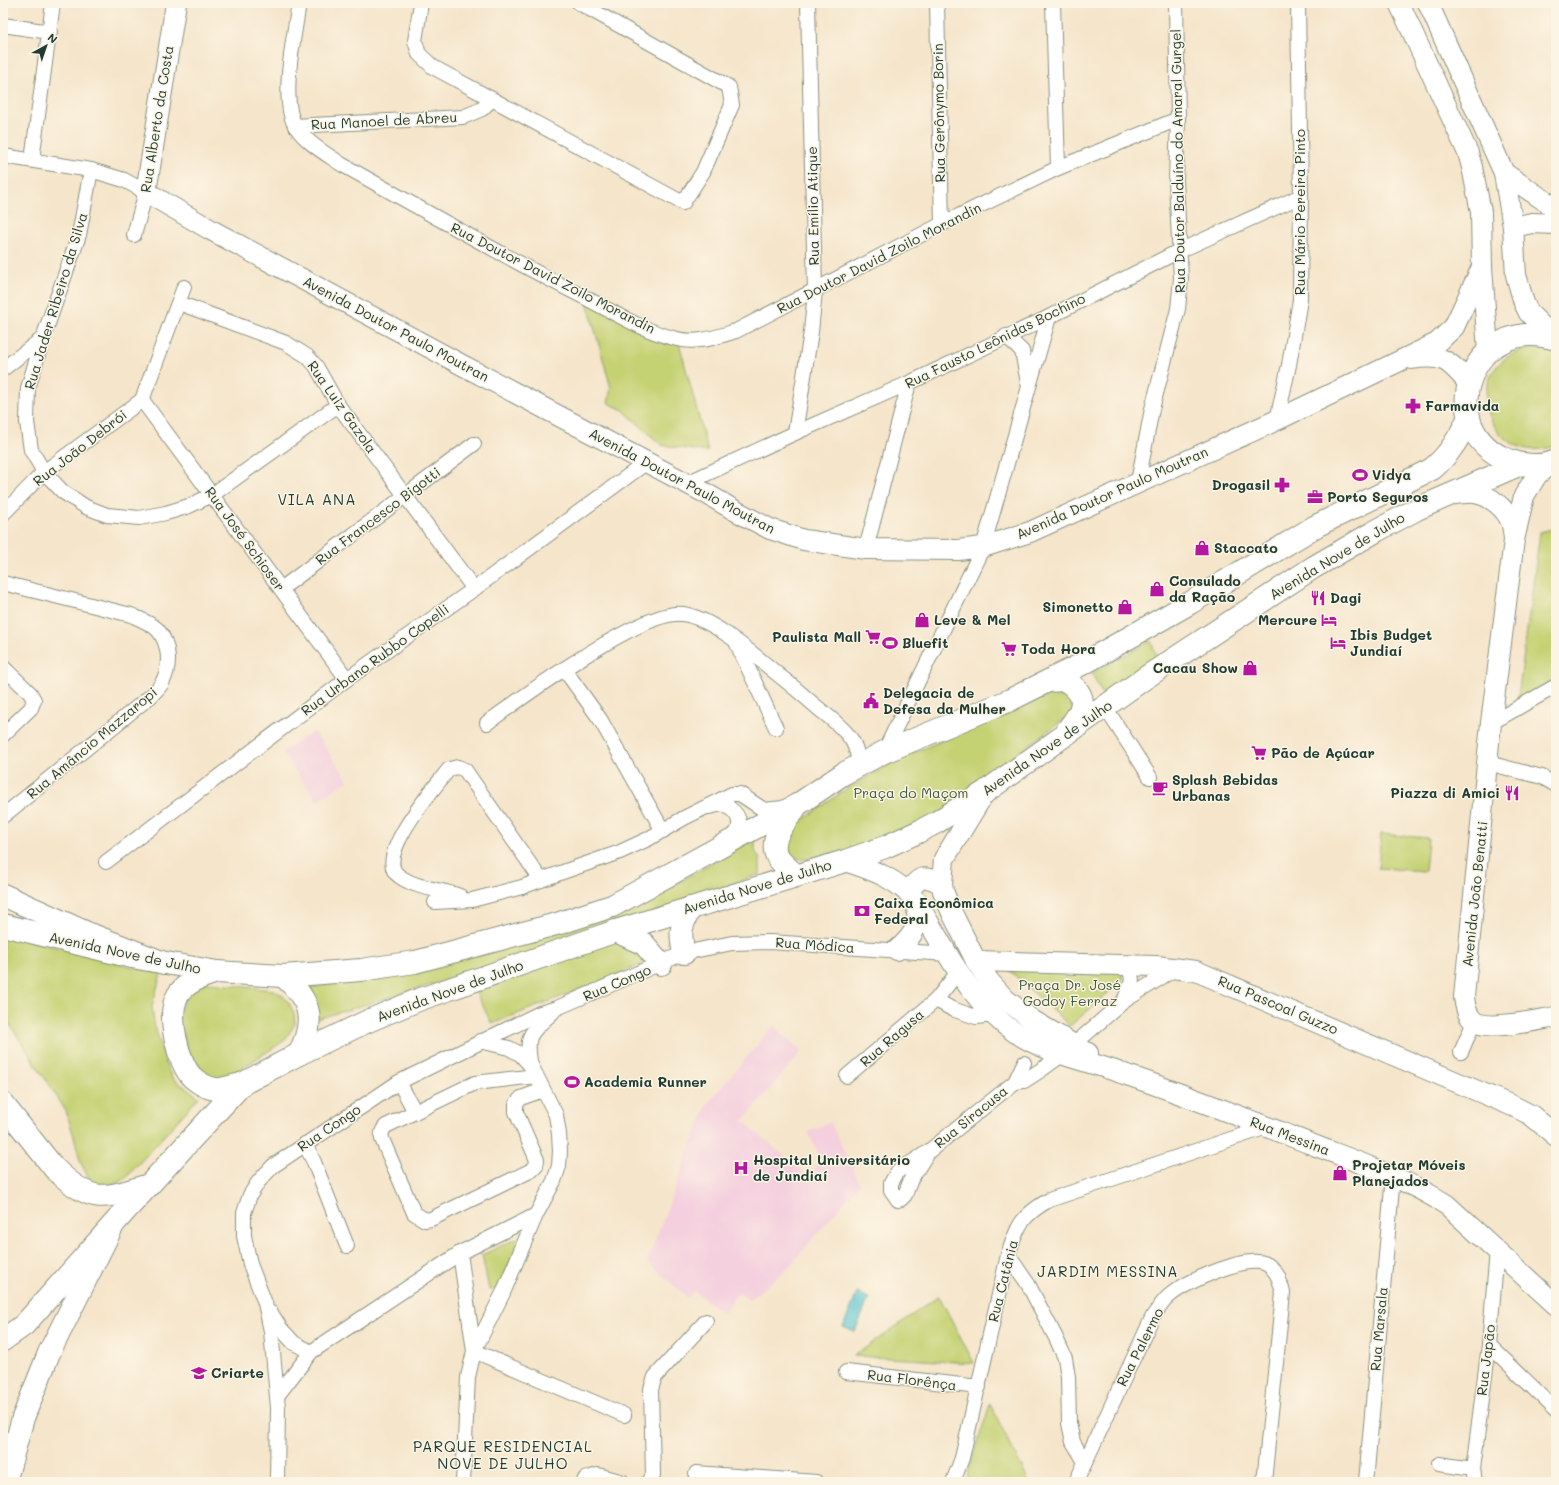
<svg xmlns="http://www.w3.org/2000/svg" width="1559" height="1485" font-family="Mali,sans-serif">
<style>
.built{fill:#f4cfde}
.green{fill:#c5d273;stroke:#728854}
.water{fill:#56c2cf;stroke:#3a8082}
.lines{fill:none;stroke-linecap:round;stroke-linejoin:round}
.street-casing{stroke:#8a917f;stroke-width:16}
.secondary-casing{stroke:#8a917f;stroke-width:22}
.primary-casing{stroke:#8a917f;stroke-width:24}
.highway-casing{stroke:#8a917f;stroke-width:24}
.street{stroke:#fff;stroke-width:14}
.secondary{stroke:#fff;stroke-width:20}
.primary{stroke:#fff;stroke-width:22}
.highway{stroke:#fff;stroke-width:22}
.labels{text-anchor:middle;stroke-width:3;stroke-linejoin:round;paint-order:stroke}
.street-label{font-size:14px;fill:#1f3d34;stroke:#fcf5e5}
.poi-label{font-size:14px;font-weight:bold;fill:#1f3d34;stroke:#fcf5e5;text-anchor:start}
.park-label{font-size:14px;fill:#405b41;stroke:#fcf5e5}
.neighbourhood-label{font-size:15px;letter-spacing:1px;fill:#1f3d34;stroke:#fcf5e5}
</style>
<rect width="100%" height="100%" fill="#fcf5e5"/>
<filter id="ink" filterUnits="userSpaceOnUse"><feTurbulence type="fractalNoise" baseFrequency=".025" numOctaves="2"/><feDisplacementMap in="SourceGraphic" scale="8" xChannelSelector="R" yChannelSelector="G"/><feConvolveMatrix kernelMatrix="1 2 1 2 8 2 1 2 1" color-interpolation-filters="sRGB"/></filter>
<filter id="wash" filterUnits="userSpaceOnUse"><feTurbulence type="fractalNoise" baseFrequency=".012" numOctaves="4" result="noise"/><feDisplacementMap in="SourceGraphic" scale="16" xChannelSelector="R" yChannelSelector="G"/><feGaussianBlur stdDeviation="0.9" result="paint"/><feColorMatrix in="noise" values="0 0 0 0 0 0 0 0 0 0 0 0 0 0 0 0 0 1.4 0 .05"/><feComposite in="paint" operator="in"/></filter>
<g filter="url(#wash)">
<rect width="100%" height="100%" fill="#f5e5ca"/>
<!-- built -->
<g class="built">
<path d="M314,731L348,780L317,801L282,752Z"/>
<path d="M773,1026L802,1051L743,1121L808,1176L821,1160L808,1132L830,1122L860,1184L787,1269L749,1300L739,1292L723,1313L694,1291L688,1298L647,1262L707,1104Z"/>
</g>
<!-- green -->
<g class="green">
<path d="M586,298L678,339L708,452L661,445L623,410L608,403L611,388Z"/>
<path d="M1543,348L1556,353V446C1545,449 1534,451 1523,448C1482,435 1471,377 1511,355C1521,349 1532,349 1543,348Z"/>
<path d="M1552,529L1556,541V679L1530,696L1518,697L1540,532Z"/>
<path d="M1151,641L1157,657L1104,698L1092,673Z"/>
<path d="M1065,688L1080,708L973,786L962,805L853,850L804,860L794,857L787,848L791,828L849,787L901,758Z"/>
<path d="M1381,834L1428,838L1425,871L1378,868Z"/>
<path d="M755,838V851L760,859V874L574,942L317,1019L311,988L504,947L576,926L653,897Z"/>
<path d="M3,934L161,974L152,1006L154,1023L167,1068L173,1079L199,1097L124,1180L110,1185H92L80,1161L75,1140L66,1111L3,1014Z"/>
<path d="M615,940L644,956V964L492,1024L475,991Z"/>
<path d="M1008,969L1122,971V981L1070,1026Z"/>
<path d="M201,982L274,990L283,996L289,1003L294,1013L295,1024L284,1041L221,1082L210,1081L194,1066L177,1020L187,991Z"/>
<path d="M524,1235L497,1289L489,1290L482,1255Z"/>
<path d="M939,1296L974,1363L854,1356Z"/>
<path d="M990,1404L1029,1482H971L967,1476Z"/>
</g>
<!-- water -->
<path class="water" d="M857,1293L869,1298L855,1332L843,1327Z"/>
</g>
<g filter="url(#ink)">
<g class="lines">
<defs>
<g id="street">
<path d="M299,3C295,33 279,101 296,127C307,143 325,153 341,164C420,208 499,254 580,295C612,311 642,331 677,339C698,344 716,337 736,331L942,224L1058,168L1178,119"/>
<path d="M421,3L415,41L419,54L433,67L683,203L703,172L732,105L729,87L579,3"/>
<path d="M937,3L942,224"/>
<path d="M1053,3L1058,168"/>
<path d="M3,25L50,32"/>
<path d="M295,126L463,117L482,109L492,99"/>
<path d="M3,156L91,170L124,180L146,192L134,235"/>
<path d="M32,160L53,3"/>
<path d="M91,170L79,235L43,338L28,388L27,422L31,450L44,472L63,492L86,507L107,515L139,518L166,513L189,506L212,495L338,405"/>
<path d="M179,303L286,343L307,356L316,366L338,405L474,589"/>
<path d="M1006,336L1022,351L1028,383"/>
<path d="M3,369L43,338"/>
<path d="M142,400L347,679"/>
<path d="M142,400L184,287"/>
<path d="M1277,420L1289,365L1300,300L1301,196L1298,3"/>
<path d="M795,433L811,332L815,291L808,3"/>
<path d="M1138,482L1152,409L1178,309L1181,278L1176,181L1178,119L1176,3"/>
<path d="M687,483L795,433L909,383L1049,317L1179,251L1301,196"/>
<path d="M3,514L44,472L142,400"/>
<path d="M866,549L909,383"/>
<path d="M3,583L131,615C140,619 151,623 158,630C170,645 171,666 162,683C160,687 155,691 152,695L3,816"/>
<path d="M281,589L474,444"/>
<path d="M737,644L776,728"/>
<path d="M3,667L30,693L34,700L31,708L3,735"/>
<path d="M564,669L600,719L663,831"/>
<path d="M1105,707L1150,777"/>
<path d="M487,723C521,698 644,608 683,614C715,619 756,657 781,677C794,687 806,698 818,708C830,718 843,727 851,739C856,746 858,757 860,765"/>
<path d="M1491,723L1556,686"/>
<path d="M884,752L983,547L1049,317"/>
<path d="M1488,763L1542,777L1556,785"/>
<path d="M709,807L723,804C740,813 744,823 733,840"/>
<path d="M106,862L347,679L474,589L647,462"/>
<path d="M460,896C440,889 417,889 399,876C372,858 436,786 449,769L458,767L465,770L541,880"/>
<path d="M435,902L472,900L522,887L560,873L620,852L648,839L684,818L732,794H740L764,810L783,808"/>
<path d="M936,1000L952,1009L976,1017L995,1015"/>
<path d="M1124,1001L1132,981L1130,966"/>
<path d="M1461,1052L1474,1022"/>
<path d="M531,1067C525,1034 529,1034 553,1012"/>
<path d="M536,1076L475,1083L386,1126C382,1130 381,1133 382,1139L414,1213L425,1220L431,1219L532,1170L536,1166L537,1160L516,1112V1104L521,1098L543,1090"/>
<path d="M847,1076L936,1000L958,972"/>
<path d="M399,1082L415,1112"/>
<path d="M1015,1082L1024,1081L1041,1070L1063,1054L1124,1001L1176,968"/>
<path d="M305,1144L314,1162L347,1246"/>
<path d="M928,1152L911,1179L905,1195L901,1199L898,1200L891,1190V1183L898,1171L928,1152L1015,1082L1024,1063"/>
<path d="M460,1253L474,1351"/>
<path d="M1008,1255L1028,1284L1056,1338L1065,1358L1068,1377L1069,1423L1073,1442L1085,1462"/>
<path d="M271,1313L281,1329L294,1343L311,1352"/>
<path d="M1489,1345L1556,1410"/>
<path d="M474,1351L624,1415"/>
<path d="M846,1372L979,1387"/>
<path d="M277,1396L311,1352L460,1253L536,1215"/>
<path d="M1439,1464L1473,1469L1475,1482"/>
<path d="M1473,1469L1489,1345L1497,1250"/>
<path d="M696,1473L816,1482"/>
<path d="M277,1482L278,1408L271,1331L265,1303L250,1264L244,1236V1213L250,1195L259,1181L273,1166L399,1082L540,1013L557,1008L684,953L732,943L770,942L947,954"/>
<path d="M463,1482L468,1377L474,1351L503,1293L536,1215L554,1181L559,1166L560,1151L559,1134L556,1115L532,1067L520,1054L509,1048L480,1041"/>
<path d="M584,1482L585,1479L598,1475L623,1482"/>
<path d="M649,1482L653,1475L651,1389L655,1377L706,1321"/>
<path d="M953,1482L962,1458L1008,1255C1018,1225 1021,1216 1049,1200L1267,1127"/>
<path d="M1076,1482L1153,1316C1158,1310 1162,1302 1168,1297C1184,1282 1244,1256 1264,1263C1277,1268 1280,1281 1283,1293L1264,1482"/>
<path d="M1366,1482L1393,1176"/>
</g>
<g id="secondary">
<path d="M176,3L146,192L211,230L464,366L707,494L734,510L770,529L804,540L866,549L958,550L983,547L1030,532L1277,420L1437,343L1454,327L1482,267"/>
<path d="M1399,3L1468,153L1472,167L1481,212L1482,267L1488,351"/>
<path d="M1428,3L1504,173L1513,227L1516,275L1524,303L1529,313L1555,339"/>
<path d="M1504,173L1548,203L1556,211"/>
<path d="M1513,227L1532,223L1556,224"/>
<path d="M1412,359C1443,354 1449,360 1469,384"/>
<path d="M1552,462L1537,475L1524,496L1514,540L1491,723L1464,997C1465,1006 1467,1017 1475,1022C1491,1031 1537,1020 1556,1017"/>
<path d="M1453,494C1460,494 1468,492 1475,493C1490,495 1506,509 1511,522C1513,527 1513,533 1514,538"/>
<path d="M985,792L944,859L942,884L943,891L952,913L976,961L989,981L1005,999L1032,1020L1088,1053"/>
<path d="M845,861C873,870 898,879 917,902C943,946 965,992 1005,1025C1040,1053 1083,1059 1124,1074C1187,1095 1249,1120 1311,1144C1357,1162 1405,1178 1447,1205L1556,1305"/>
<path d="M909,893C918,875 925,875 942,884"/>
<path d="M897,950C915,935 919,926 917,902"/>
<path d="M976,961L1156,966L1196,971L1515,1107L1531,1115L1556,1136"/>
</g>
<g id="primary">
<path d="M1556,339C1470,312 1431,429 1508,460C1523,466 1542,467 1556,461"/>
<path d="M1049,681L1065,680C1090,696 1084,709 1068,729"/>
<path d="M795,808C786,822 767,840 778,858C783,865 791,870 796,876"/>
<path d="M3,925L132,957L217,972L283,976L361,970L415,962L560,923L612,906L797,805L843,774L884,752L1008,701L1088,661L1190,603L1316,526L1432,469C1450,454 1459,438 1469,417"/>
<path d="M616,931L644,944L661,964"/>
<path d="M684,953C679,931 681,927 690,908"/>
<path d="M217,972C202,977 187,981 178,995C166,1014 178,1064 193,1078C199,1083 208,1088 215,1089C223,1090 234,1085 242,1084"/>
<path d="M283,976C311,1000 316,1020 299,1054"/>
<path d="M3,1104L54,1168C92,1205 103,1199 149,1185"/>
<path d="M3,1340L24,1325L126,1210L242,1084L299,1054L368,1021L418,1000L616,931L845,861L885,847L918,832L937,822L985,792L1145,678L1314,567L1376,531L1417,509L1521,464"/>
</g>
<g id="highway">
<path d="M3,895L87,933L164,963"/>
<path d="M5,1482L23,1418L49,1353L113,1225"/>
</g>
</defs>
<!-- street casing -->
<use href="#street" class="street-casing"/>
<!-- secondary casing -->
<use href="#secondary" class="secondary-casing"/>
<!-- primary casing -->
<use href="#primary" class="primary-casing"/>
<!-- highway casing -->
<use href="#highway" class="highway-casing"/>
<!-- street -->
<use href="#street" class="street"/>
<!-- secondary -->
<use href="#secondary" class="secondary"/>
<!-- primary -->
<use href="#primary" class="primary"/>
<!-- highway -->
<use href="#highway" class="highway"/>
</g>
</g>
<!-- icons -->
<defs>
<symbol id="pharmacy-bare" viewBox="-9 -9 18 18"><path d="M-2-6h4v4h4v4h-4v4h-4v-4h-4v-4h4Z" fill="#b5179e" stroke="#fcf5e5" stroke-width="2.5" paint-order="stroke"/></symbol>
<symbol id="stadium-bare" viewBox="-9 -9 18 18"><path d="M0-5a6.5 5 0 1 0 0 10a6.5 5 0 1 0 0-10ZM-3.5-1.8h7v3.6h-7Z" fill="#b5179e" stroke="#fcf5e5" stroke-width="2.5" paint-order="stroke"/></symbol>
<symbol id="office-bare" viewBox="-9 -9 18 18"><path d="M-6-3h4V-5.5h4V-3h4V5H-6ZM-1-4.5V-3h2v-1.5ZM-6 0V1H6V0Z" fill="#b5179e" stroke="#fcf5e5" stroke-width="2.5" paint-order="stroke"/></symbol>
<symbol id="shop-bare" viewBox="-9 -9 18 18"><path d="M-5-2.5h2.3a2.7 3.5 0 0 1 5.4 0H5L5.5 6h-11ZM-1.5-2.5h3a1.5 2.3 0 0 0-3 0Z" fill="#b5179e" stroke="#fcf5e5" stroke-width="2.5" paint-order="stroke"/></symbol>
<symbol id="restaurant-bare" viewBox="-9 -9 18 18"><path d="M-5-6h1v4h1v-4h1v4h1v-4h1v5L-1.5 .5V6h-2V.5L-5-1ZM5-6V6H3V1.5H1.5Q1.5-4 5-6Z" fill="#b5179e" stroke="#fcf5e5" stroke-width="2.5" paint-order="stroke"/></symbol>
<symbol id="hotel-bare" viewBox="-9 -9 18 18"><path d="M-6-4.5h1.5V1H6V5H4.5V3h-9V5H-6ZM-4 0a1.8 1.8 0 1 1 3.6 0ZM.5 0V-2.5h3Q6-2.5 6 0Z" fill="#b5179e" stroke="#fcf5e5" stroke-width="2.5" paint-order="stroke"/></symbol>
<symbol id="supermarket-bare" viewBox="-9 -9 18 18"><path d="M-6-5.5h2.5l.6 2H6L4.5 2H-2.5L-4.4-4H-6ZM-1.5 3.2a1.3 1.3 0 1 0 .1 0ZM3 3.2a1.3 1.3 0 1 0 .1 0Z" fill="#b5179e" stroke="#fcf5e5" stroke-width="2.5" paint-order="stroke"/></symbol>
<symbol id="civic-bare" viewBox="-9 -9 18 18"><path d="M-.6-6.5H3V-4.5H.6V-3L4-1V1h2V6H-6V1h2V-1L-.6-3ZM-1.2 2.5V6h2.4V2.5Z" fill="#b5179e" stroke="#fcf5e5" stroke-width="2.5" paint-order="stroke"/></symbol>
<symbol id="cafe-bare" viewBox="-9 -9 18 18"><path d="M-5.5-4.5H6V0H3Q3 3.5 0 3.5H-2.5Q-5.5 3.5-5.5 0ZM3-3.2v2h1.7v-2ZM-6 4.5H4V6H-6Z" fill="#b5179e" stroke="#fcf5e5" stroke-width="2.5" paint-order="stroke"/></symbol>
<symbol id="bank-bare" viewBox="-9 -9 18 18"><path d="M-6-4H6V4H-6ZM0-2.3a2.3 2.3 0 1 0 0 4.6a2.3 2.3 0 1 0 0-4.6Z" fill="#b5179e" stroke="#fcf5e5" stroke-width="2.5" paint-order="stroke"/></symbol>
<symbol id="hospital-bare" viewBox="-9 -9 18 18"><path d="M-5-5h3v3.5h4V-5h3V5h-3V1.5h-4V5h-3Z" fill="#b5179e" stroke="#fcf5e5" stroke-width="2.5" paint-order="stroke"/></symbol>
<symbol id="school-bare" viewBox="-9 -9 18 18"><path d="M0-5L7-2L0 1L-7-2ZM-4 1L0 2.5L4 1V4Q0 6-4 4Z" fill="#b5179e" stroke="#fcf5e5" stroke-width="2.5" paint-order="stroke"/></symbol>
</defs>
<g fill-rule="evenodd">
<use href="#pharmacy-bare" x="1402" y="395" width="22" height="22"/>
<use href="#stadium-bare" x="1349" y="464" width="22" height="22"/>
<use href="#pharmacy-bare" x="1271" y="474" width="22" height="22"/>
<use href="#office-bare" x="1304" y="486" width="22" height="22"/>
<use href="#shop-bare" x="1191" y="537" width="22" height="22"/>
<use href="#shop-bare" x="1146" y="578" width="22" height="22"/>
<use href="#restaurant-bare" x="1307" y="587" width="22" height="22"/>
<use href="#shop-bare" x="1114" y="596" width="22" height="22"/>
<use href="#shop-bare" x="911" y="609" width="22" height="22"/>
<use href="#hotel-bare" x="1318" y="609" width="22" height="22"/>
<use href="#supermarket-bare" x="862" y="626" width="22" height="22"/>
<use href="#stadium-bare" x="879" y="632" width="22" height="22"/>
<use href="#hotel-bare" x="1327" y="632" width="22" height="22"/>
<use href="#supermarket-bare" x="998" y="638" width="22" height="22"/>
<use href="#shop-bare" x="1239" y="657" width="22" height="22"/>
<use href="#civic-bare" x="860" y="690" width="22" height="22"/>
<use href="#supermarket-bare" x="1248" y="742" width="22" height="22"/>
<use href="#cafe-bare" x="1149" y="777" width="22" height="22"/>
<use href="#restaurant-bare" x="1501" y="782" width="22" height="22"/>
<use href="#bank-bare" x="851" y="900" width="22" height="22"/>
<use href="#stadium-bare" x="561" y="1071" width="22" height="22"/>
<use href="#hospital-bare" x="730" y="1157" width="22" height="22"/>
<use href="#shop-bare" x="1329" y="1162" width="22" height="22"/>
<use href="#school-bare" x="188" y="1362" width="22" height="22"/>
</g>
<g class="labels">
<!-- street labels -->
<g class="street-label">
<text transform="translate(939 113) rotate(-91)" y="5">Rua Gerônymo Borin</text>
<text transform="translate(157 119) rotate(-81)" y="5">Rua Alberto da Costa</text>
<text transform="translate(384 121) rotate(-3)" y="5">Rua Manoel de Abreu</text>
<text transform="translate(1178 161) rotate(-91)" y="5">Rua Doutor Balduíno do Amaral Gurgel</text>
<text transform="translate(813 206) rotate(-91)" y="5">Rua Emílio Atique</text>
<text transform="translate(1300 212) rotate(-90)" y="5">Rua Mário Pereira Pinto</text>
<text transform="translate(879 258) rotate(-27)" y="5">Rua Doutor David Zoilo Morandin</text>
<text transform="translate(553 278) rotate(27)" y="5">Rua Doutor David Zoilo Morandin</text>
<text transform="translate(56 301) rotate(-73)" y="5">Rua Jader Ribeiro da Silva</text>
<text transform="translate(396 329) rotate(28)" y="5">Avenida Doutor Paulo Moutran</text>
<text transform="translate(995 341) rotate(-26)" y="5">Rua Fausto Leônidas Bochino</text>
<text transform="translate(342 407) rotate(55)" y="5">Rua Luiz Gazola</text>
<text transform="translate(80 448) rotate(-38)" y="5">Rua João Debrói</text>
<text transform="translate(682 481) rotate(28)" y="5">Avenida Doutor Paulo Moutran</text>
<text transform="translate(1112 493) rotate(-24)" y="5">Avenida Doutor Paulo Moutran</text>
<text transform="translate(378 516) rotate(-37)" y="5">Rua Francesco Bigotti</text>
<text transform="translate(245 539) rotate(54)" y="5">Rua José Schioser</text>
<text transform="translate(1337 556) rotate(-31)" y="5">Avenida Nove de Julho</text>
<text transform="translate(375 660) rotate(-36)" y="5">Rua Urbano Rubbo Copelli</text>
<text transform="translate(92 743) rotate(-40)" y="5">Rua Amâncio Mazzaropi</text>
<text transform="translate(1047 748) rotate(-35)" y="5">Avenida Nove de Julho</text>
<text transform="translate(757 887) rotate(-17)" y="5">Avenida Nove de Julho</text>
<text transform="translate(1475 894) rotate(-84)" y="5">Avenida João Benatti</text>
<text transform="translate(815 945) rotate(4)" y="5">Rua Módica</text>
<text transform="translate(125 953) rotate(12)" y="5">Avenida Nove de Julho</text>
<text transform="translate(617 983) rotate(-23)" y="5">Rua Congo</text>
<text transform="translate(450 991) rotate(-20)" y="5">Avenida Nove de Julho</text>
<text transform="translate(1278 1005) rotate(23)" y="5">Rua Pascoal Guzzo</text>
<text transform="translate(892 1038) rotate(-41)" y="5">Rua Ragusa</text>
<text transform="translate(971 1117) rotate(-39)" y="5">Rua Siracusa</text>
<text transform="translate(329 1128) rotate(-34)" y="5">Rua Congo</text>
<text transform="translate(1290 1136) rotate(21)" y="5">Rua Messina</text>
<text transform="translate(1003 1281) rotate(-76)" y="5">Rua Catânia</text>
<text transform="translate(1379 1329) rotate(-85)" y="5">Rua Marsala</text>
<text transform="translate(1140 1347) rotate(-63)" y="5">Rua Palermo</text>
<text transform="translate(1486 1360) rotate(-83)" y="5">Rua Japão</text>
<text transform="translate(912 1380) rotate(7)" y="5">Rua Florênça</text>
</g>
<!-- poi labels -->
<g class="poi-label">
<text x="1425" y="411">Farmavida</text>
<text x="1372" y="480">Vidya</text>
<text x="1270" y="490" text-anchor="end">Drogasil</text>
<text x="1327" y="502">Porto Seguros</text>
<text x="1214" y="553">Staccato</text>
<text x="1169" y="586">Consulado<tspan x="1169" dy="16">da Ração</tspan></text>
<text x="1330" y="603">Dagi</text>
<text x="1113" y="612" text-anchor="end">Simonetto</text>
<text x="934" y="625">Leve &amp; Mel</text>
<text x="1317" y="625" text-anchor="end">Mercure</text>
<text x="1350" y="640">Ibis Budget<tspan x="1350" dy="16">Jundiaí</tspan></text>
<text x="861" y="642" text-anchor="end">Paulista Mall</text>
<text x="902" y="648">Bluefit</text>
<text x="1021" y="654">Toda Hora</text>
<text x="1238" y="673" text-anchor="end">Cacau Show</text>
<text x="883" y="698">Delegacia de<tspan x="883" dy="16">Defesa da Mulher</tspan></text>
<text x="1271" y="758">Pão de Açúcar</text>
<text x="1172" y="785">Splash Bebidas<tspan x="1172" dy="16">Urbanas</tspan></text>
<text x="1500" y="798" text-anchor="end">Piazza di Amici</text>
<text x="874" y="908">Caixa Econômica<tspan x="874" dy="16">Federal</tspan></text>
<text x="584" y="1087">Academia Runner</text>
<text x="753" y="1165">Hospital Universitário<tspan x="753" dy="16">de Jundiaí</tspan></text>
<text x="1352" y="1170">Projetar Móveis<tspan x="1352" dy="16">Planejados</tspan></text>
<text x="211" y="1378">Criarte</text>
</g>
<!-- park labels -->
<g class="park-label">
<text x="911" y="798">Praça do Maçom</text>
<text x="1070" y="990">Praça Dr. José<tspan x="1070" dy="16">Godoy Ferraz</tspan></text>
</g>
<!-- neighbourhood labels -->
<g class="neighbourhood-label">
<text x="317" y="505">VILA ANA</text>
<text x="1108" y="1277">JARDIM MESSINA</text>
<text x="503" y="1452">PARQUE RESIDENCIAL<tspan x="503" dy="17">NOVE DE JULHO</tspan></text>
</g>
</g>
<!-- margin -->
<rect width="1559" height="1485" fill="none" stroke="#fcf5e5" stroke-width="16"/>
<!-- north arrow -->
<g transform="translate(46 46) rotate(40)" stroke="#fcf5e5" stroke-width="3" paint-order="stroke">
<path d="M0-3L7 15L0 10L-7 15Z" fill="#1f3d34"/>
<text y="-6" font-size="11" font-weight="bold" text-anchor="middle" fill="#1f3d34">N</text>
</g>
</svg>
